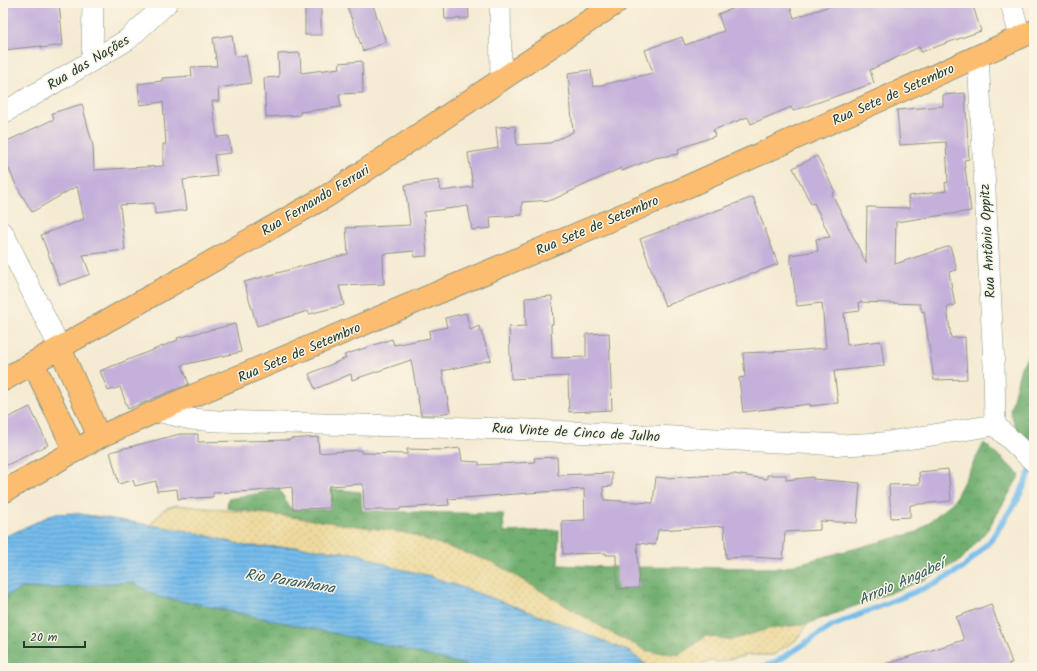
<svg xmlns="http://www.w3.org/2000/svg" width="1037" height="671" font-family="Kalam,sans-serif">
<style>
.forest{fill:url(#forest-crowns);stroke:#487652}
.sand{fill:url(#sand-dots);stroke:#868c69}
.water{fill:url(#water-rules);stroke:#4a7c90}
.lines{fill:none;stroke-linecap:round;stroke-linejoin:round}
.stream{stroke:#74bcec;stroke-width:6}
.building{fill:#c4b0da}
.minor-casing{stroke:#8a9484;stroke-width:22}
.major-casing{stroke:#8a9484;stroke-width:24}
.minor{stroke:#fff;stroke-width:21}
.major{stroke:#fcbd6f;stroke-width:22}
.labels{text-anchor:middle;stroke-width:3;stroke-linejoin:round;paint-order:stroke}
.street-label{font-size:14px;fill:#1f3d34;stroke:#fcf5e5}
.water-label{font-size:15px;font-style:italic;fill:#345d62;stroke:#fcf5e5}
</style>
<defs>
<pattern id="forest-crowns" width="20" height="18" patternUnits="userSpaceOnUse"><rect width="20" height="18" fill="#71af6f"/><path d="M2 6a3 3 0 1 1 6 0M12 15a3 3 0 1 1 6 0" fill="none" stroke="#5c905c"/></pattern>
<pattern id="sand-dots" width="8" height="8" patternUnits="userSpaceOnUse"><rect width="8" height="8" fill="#eeda9e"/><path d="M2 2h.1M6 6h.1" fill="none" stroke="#ccbc89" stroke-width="1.8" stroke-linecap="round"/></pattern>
<pattern id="water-rules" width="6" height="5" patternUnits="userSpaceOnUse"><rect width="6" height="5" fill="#74bcec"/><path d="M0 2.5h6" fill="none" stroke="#5f9ac0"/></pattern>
</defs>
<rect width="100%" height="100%" fill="#fcf5e5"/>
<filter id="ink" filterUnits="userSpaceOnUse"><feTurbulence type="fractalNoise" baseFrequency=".025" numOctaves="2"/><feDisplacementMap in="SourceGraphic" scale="8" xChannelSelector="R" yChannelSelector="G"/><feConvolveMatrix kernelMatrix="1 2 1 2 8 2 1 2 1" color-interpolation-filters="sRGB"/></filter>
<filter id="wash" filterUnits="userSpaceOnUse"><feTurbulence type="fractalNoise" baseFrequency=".012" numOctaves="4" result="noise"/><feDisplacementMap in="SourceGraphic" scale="16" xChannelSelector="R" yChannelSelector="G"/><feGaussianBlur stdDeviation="0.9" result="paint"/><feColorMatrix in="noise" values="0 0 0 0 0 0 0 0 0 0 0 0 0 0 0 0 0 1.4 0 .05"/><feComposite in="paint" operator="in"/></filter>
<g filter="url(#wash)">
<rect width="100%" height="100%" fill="#f5ebd3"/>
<!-- forest -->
<g class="forest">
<path d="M1034,347V443L1016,428L1010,411L1021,367Z"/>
<path d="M984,443L1020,475L988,529L961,560L924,580L807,624L769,629L731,640L707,636L679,655L647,651L608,631L492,562L406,533L227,508L228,499L271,491L272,486L275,482L291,510H309L331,509V489L361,492L362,511L503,514L504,532L559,530L558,565L607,567L782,568L917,532L953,502Z"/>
<path d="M131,582L159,597L192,603L369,641L465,665L472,668H3V598L22,588L41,589Z"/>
</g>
<!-- sand -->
<path class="sand" d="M176,505L284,516L406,533L492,562L608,631L647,651L679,655L707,636L731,640L769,629L808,624L796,640L773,655H748L718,662L710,661L702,665L690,668H650L630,652L587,634L522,609L427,575L395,568L359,554L298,547L246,546L193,532L150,525L164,509Z"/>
<!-- water -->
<path class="water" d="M75,513L193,532L246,546L298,547L359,554L395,568L427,575L522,609L587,634L630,652L650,668H472L465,665L369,641L192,603L159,597L131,582L41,589L22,588L3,598V536L9,535L53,514Z"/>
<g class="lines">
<!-- stream -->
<path class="stream" d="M757,668L773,664L832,626L934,584L963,568L991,540L1018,499L1033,465"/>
</g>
<g id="blocks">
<!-- building -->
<g class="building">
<path d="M3,3H59L63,45L41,48V46L3,50Z"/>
<path d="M346,3H372L386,42L363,51Z"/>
<path d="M444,3H468L469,18L445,19Z"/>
<path d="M748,3H789L794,18L839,3H972L981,31L921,52L919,47L870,70L874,83L793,111L791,107L751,124L748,117L713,130L715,136L678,149L679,154L654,158L622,171L621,168L552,200L522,202V215L490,217L491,228L472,230L468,206L424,212L427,256L415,257L414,251L383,254L384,284L339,286L344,305L309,314L308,311L257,326L244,282L348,254L346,228L410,225L405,185L439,180L441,191L473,187L468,153L498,148L496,127L515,126L517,145L550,143L573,132L568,73L591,70L593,87L653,73L645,50L682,37L685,45L724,31L718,14Z"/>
<rect x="305" y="4" width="16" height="31"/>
<path d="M232,35L235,57L246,55L251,83L218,88L219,101H212L217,137L229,136L231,153L214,155L217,176L183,180L187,210L155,214L154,203L120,205L125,250L83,255L90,274L60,285L41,235L84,219L77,186L32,212L17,187L3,156V143L54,119L52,113L82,104L93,146L94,170L163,166V144H166L163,102L140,105L138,84L162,81V78L192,76L191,67L217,66L213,38Z"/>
<path d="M300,53L301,73L340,68L339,63L362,61L363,93L339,94L341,107L300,112V115L266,117L264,78L279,77L278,54Z"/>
<path d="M965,93L969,159L964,160L971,211L896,222L895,264L950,246L957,270L949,272L955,305L947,307L951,338L965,337L967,379L934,380L924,311L922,312L920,304L859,302L860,311L844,313L847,345L881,341L884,366L834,371L838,403L810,406V404L743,412L739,378L745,377L743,353L791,351L826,348L822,303L797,306L790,255L818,251L816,239L830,237L814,203L811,204L793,168L817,156L835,192L832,194L866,263L867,207L910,208L908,196L946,191L945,183L948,182L946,142L900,145L897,110L943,106V95Z"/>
<path d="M753,197L778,264L665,306L640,239Z"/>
<path d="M552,296L553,324H551L552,358L586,357V334L609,333L612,410L569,412L568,376L511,379L509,327L526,326L525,298Z"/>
<path d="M466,313L470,330L479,326L491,360L442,371L450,412L433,415H421L411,360L352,380L351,374L315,389L309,374L346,358L344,355L392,339L394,345L430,338L429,331L447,327L445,318Z"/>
<path d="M235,324L241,352L182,365L189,384L128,409L120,387L108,391L100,371L178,340L177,338Z"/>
<path d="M30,407L48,445L3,467V420Z"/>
<path d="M180,434H198V442L290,440V439L318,437L319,453L361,450V453L407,454V449L442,450L460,448L462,461L479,462V465L535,462L534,458L557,457L558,475L612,473V486L603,487L604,500L653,503L656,477L666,478L734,474L767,479V475H786V480L813,477V479L860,483L857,523L820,521V530L785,532L783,559L752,557L726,558L724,526L658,530L655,545L637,543L639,588L617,589L616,555H606V553L563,554L562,521L585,520L584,489L448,499L449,505L400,508V510H364L363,484L329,486L330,508L293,509L292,487L256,491L213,493V497L178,499L177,489L157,491L156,481L135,486L133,480L119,484L110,452Z"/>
<path d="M948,469L951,501L910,505V517L891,518L889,485L920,484L919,472Z"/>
<path d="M991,604L1012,663H1009L1010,668H887L886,664L964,640L956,617Z"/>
</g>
</g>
</g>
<g filter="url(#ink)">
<use href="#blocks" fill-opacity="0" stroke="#8a9484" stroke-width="1"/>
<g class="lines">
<defs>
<g id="minor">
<path d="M500,3L501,80"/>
<path d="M1011,3L1020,37"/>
<path d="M978,56L994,365L995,425"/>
<path d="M92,61L93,3"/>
<path d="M3,113L127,40L167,3"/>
<path d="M3,233L60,348"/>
<path d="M157,411L191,419L217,421L508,429L842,445L882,443L995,425"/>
<path d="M995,425L1034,462"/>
</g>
<g id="major">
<path d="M60,348L99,437"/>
<path d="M33,363L75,451"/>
<path d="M3,380L327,196L616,3"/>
<path d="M3,492L99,437L157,411L653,202L1034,31"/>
</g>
</defs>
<!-- minor casing -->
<use href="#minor" class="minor-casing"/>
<!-- major casing -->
<use href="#major" class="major-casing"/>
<!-- minor -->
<use href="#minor" class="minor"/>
<!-- major -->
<use href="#major" class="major"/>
</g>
</g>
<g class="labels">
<!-- street labels -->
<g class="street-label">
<text transform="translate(88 62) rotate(-31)" y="5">Rua das Nações</text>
<text transform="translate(893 94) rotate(-24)" y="5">Rua Sete de Setembro</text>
<text transform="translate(315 200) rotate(-31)" y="5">Rua Fernando Ferrari</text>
<text transform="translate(597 225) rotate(-23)" y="5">Rua Sete de Setembro</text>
<text transform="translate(987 241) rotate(-93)" y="5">Rua Antônio Oppitz</text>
<text transform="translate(299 352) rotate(-23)" y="5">Rua Sete de Setembro</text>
<text transform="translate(576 432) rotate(3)" y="5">Rua Vinte de Cinco de Julho</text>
</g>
<!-- water labels -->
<g class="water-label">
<text transform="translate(290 581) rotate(9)" y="5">Rio Paranhana</text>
<text transform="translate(901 582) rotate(-24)" y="5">Arroio Angabeí</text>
</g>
</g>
<!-- margin -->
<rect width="1037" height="671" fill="none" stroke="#fcf5e5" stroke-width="16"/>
<!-- scale -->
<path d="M24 641v6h61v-6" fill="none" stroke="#1f3d34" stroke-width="2"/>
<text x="30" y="641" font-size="12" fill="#1f3d34" stroke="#fcf5e5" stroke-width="3" paint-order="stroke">20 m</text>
</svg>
